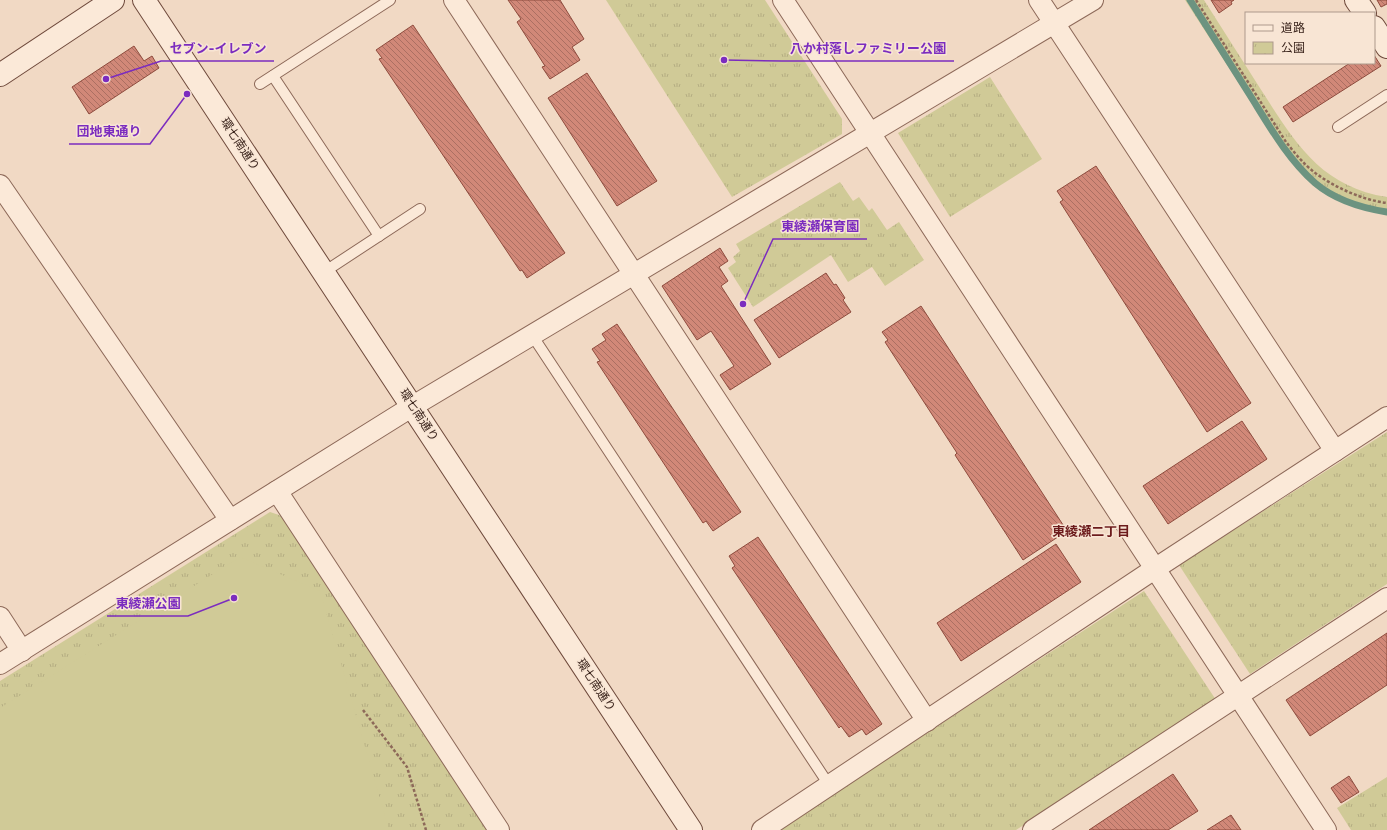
<svg xmlns="http://www.w3.org/2000/svg" width="1387" height="830" font-family="'Roboto Serif','Noto Sans JP',serif">
<style>
.park{fill:url(#park-tufts)}
.garden{fill:#d0ca97}
.lines{fill:none;stroke-linecap:round;stroke-linejoin:round}
.stream{stroke:#6c9380;stroke-width:7}
.building{fill:url(#building-back-hatch);stroke:#8e4b3d}
.lane-casing{stroke:#8d6959;stroke-width:12}
.street-casing{stroke:#8d6959;stroke-width:22}
.secondary-casing{stroke:#6f4a3c;stroke-width:24}
.path{stroke:#8d6959;stroke-width:2.5;stroke-dasharray:3 2;stroke-linecap:butt}
.lane{stroke:#fbe9d8;stroke-width:10}
.street{stroke:#fbe9d8;stroke-width:20}
.secondary{stroke:#fbe9d8;stroke-width:22}
.labels{text-anchor:middle;stroke-width:3;stroke-linejoin:round;paint-order:stroke}
.street-label{font-size:12px;fill:#3c261e;stroke:#f8e5d4}
.neighbourhood-label{font-size:13px;font-weight:bold;fill:#6c1b1c;stroke:#f8e5d4}
.leader{fill:none;stroke:#7b2cbf;stroke-width:1.5}
.callout-dot{fill:#7b2cbf;stroke:#f8e5d4;stroke-width:1.5}
.callout-label{font-size:13px;text-anchor:middle;font-weight:bold;fill:#7b2cbf;stroke:#f8e5d4;stroke-width:3;stroke-linejoin:round;paint-order:stroke}
</style>
<defs>
<pattern id="park-tufts" width="24" height="20" patternUnits="userSpaceOnUse"><rect width="24" height="20" fill="#d0ca97"/><path d="M3 7l-1-3M5 7V3M7 7l1-3M15 17l-1-3M17 17v-4M19 17l1-3" fill="none" stroke="#b4ad82"/></pattern>
<pattern id="building-back-hatch" width="6" height="6" patternUnits="userSpaceOnUse"><rect width="6" height="6" fill="#d18878"/><path d="M-1 5l2 2M0 0l6 6M5-1l2 2" fill="none" stroke="#ab6f62"/></pattern>
</defs>
<rect width="100%" height="100%" fill="#f1d9c4"/>
<!-- park -->
<g class="park">
<path d="M606,0H765L842,119V134L732,197Z"/>
<path d="M1185,0H1204C1222,28 1240,57 1258,85C1293,139 1318,186 1387,197V214C1342,208 1314,187 1285,154Z"/>
<path d="M990,77L1042,159L950,217L898,133Z"/>
<path d="M840,182L853,201L859,197L869,211L872,208L887,230L899,222L924,260L885,286L872,267L848,282L831,255L753,307L728,268L736,262L733,257L740,251L736,244Z"/>
<path d="M1387,432V584L1250,674L1179,565Z"/>
<path d="M270,512L282,516L488,830H0V681Z"/>
<path d="M1144,591L1216,700L1016,830H779Z"/>
<path d="M1387,777V830H1351L1337,808Z"/>
</g>
<!-- garden -->
<path class="garden" d="M240,557L320,591L389,830H0V708Z"/>
<g class="lines">
<!-- stream -->
<path class="stream" d="M1190,0C1211,33 1232,67 1253,100C1271,129 1289,160 1315,183C1335,200 1361,208 1387,212"/>
</g>
<!-- building -->
<g class="building">
<path d="M508,0H560L584,39L572,47L580,60L550,79L542,67L545,66L517,22L521,19Z"/>
<path d="M1211,0H1234L1231,2L1232,4L1219,13Z"/>
<path d="M1377,0H1387V4L1381,7Z"/>
<path d="M413,25L565,253L527,278L522,270L520,271L379,59L382,58L376,50Z"/>
<path d="M134,46L144,61L152,56L159,68L89,114L72,87Z"/>
<path d="M1374,55L1381,66L1293,122L1283,107L1350,63H1374Z"/>
<path d="M587,73L657,181L617,206L548,98Z"/>
<path d="M1096,166L1251,403L1207,432L1060,202L1063,200L1057,191Z"/>
<path d="M720,248L728,261L719,267L728,281L721,286L771,364L730,390L720,375L734,366L711,331L697,340L662,286Z"/>
<path d="M826,273L834,285L836,284L845,298L843,300L851,312L779,358L754,320Z"/>
<path d="M921,306L1067,531L1023,560L955,455L957,453L885,342L888,340L882,332Z"/>
<path d="M617,324L741,512L713,531L706,521L703,523L597,362L600,361L592,349L606,340L602,334Z"/>
<path d="M1242,421L1267,459L1168,524L1143,486Z"/>
<path d="M758,537L882,724L866,735L862,729L849,737L841,726L839,728L732,568L735,566L729,556Z"/>
<path d="M1056,544L1081,582L961,661L937,623Z"/>
<path d="M1387,633V685L1310,736L1286,700Z"/>
<path d="M1173,774L1198,811L1168,830H1089Z"/>
<path d="M1349,776L1359,792L1341,803L1331,788Z"/>
<path d="M1231,815L1241,830H1207Z"/>
</g>
<g class="lines">
<defs>
<g id="lane">
<path d="M273,76L379,236"/>
<path d="M260,84L390,0"/>
<path d="M1338,127L1387,95"/>
<path d="M324,272L420,209"/>
<path d="M532,335L829,785"/>
</g>
<g id="street">
<path d="M454,0L927,721"/>
<path d="M783,0L1326,830"/>
<path d="M1039,0L1335,451"/>
<path d="M0,185L230,520"/>
<path d="M277,491L499,830"/>
<path d="M0,617L22,651"/>
<path d="M0,664L413,406L1093,0"/>
<path d="M762,830L1156,568L1387,417"/>
<path d="M1033,830L1387,598"/>
</g>
<g id="secondary">
<path d="M144,0L691,830"/>
<path d="M1356,0L1365,13"/>
<path d="M1374,27L1387,47"/>
<path d="M0,75L113,0"/>
</g>
</defs>
<!-- lane casing -->
<use href="#lane" class="lane-casing"/>
<!-- street casing -->
<use href="#street" class="street-casing"/>
<!-- secondary casing -->
<use href="#secondary" class="secondary-casing"/>
<!-- path -->
<g class="path">
<path d="M1196,0L1286,142C1291,148 1296,155 1302,161C1321,182 1360,200 1387,203"/>
<path d="M363,710L407,767L426,830"/>
</g>
<!-- lane -->
<use href="#lane" class="lane"/>
<!-- street -->
<use href="#street" class="street"/>
<!-- secondary -->
<use href="#secondary" class="secondary"/>
</g>
<g class="labels">
<!-- street labels -->
<g class="street-label">
<text transform="translate(240 144) rotate(57)" y="4">環七南通り</text>
<text transform="translate(419 415) rotate(57)" y="4">環七南通り</text>
<text transform="translate(596 685) rotate(57)" y="4">環七南通り</text>
</g>
<!-- neighbourhood labels -->
<g class="neighbourhood-label">
<text x="1091" y="536">東綾瀬二丁目</text>
</g>
</g>
<!-- callouts -->
<path class="leader" d="M106 79L161 61H274M724 60L782 61H954M187 94L150 144H69M743 304L773 239H867M234 598L188 616H107"/>
<g class="callout-dot">
<circle cx="106" cy="79" r="4"/>
<circle cx="724" cy="60" r="4"/>
<circle cx="187" cy="94" r="4"/>
<circle cx="743" cy="304" r="4"/>
<circle cx="234" cy="598" r="4"/>
</g>
<g class="callout-label">
<text x="218" y="53">セブン-イレブン</text>
<text x="868" y="53">八か村落しファミリー公園</text>
<text x="109" y="136">団地東通り</text>
<text x="820" y="231">東綾瀬保育園</text>
<text x="148" y="608">東綾瀬公園</text>
</g>
<!-- legend -->
<rect x="1245" y="12" width="130" height="52" fill="#f8e5d4" stroke="#ad998b"/>
<rect x="1253" y="25" width="20" height="6" fill="#fbe9d8" stroke="#ad998b"/>
<text x="1281" y="32" font-size="12" fill="#3c261e">道路</text>
<rect x="1253" y="42" width="20" height="12" fill="url(#park-tufts)" stroke="#ad998b"/>
<text x="1281" y="52" font-size="12" fill="#3c261e">公園</text>
</svg>
